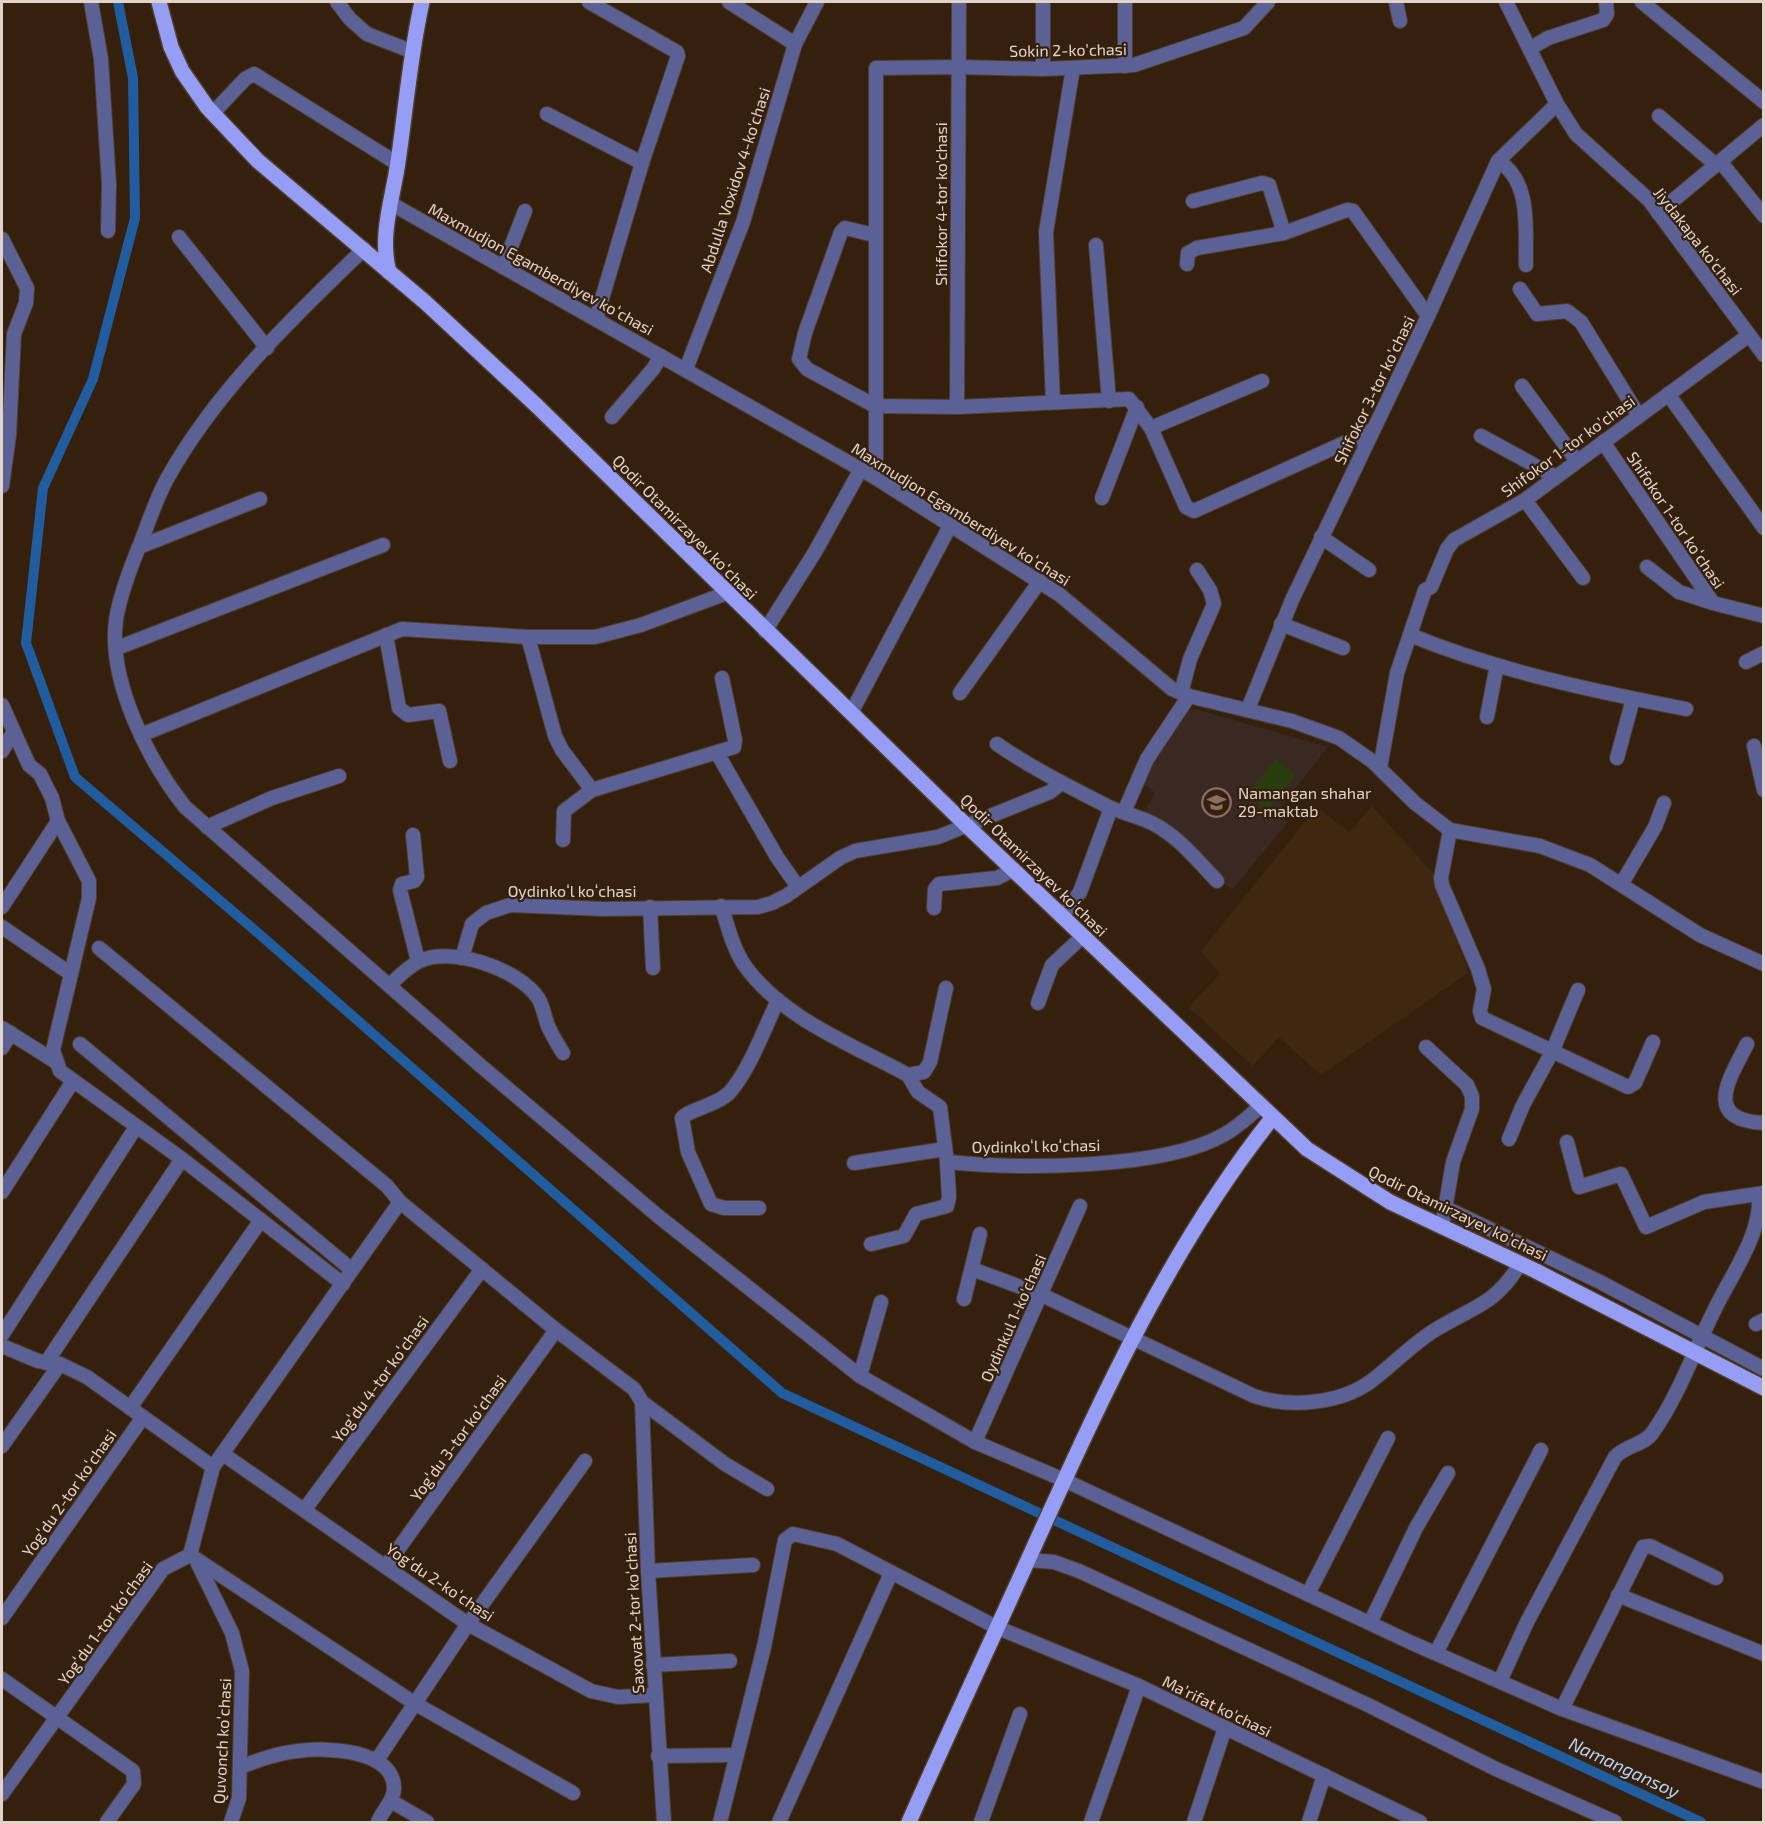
<svg xmlns="http://www.w3.org/2000/svg" width="1765" height="1824" font-family="'Exo 2',sans-serif">
<style>
.built{fill:#40270f}
.education{fill:#3a2822}
.green{fill:#293c0d}
.lines{fill:none;stroke-linecap:round;stroke-linejoin:round}
.canal{stroke:#215c9f;stroke-width:10}
.minor-casing{stroke:#513d2b;stroke-width:16}
.major-casing{stroke:#513d2b;stroke-width:18}
.minor{stroke:#5b6195;stroke-width:14}
.major{stroke:#959ef4;stroke-width:15}
.labels{text-anchor:middle;stroke-width:4.5;stroke-linejoin:round;paint-order:stroke}
.street-label{font-size:16px;fill:#e1d3c8;stroke:#35200d}
.poi-label{font-size:16px;fill:#e1d3c8;stroke:#35200d;text-anchor:start}
.water-label{font-size:18px;font-style:italic;fill:#b6d4fa;stroke:#35200d}
</style>
<rect width="100%" height="100%" fill="#35200d"/>
<!-- built -->
<path class="built" d="M1372,806L1434,874L1468,973L1321,1075L1279,1037L1253,1066L1188,1007L1220,974L1201,951L1317,807L1349,832Z"/>
<!-- education -->
<path class="education" d="M1186,710H1198L1328,747L1277,812L1288,822L1232,890L1144,814L1155,793L1142,782L1153,758Z"/>
<!-- green -->
<path class="green" d="M1276,758L1296,775L1267,810L1247,794Z"/>
<g class="lines">
<!-- canal -->
<path class="canal" d="M118,2L133,78L135,218L93,379L43,488L26,643L75,777L258,933L782,1393L1701,1822"/>
<defs>
<g id="minor">
<path d="M91,2L101,59L109,184L108,231"/>
<path d="M337,2L350,19L367,34L411,51"/>
<path d="M589,2L677,52L678,56L642,163L596,319"/>
<path d="M729,2L795,44"/>
<path d="M1043,2V69"/>
<path d="M1396,2L1400,21"/>
<path d="M1506,2L1557,104L1576,134L1649,200L1764,355"/>
<path d="M1642,2L1764,102"/>
<path d="M1531,48L1548,38L1603,20L1607,14L1606,2"/>
<path d="M1125,66V2"/>
<path d="M213,113L245,79L254,74L398,164"/>
<path d="M547,114L642,163"/>
<path d="M1659,116L1716,165"/>
<path d="M1498,161C1532,181 1525,230 1526,265"/>
<path d="M1720,161L1764,216"/>
<path d="M1193,201L1262,183L1269,185L1284,233"/>
<path d="M390,203L876,478L1060,595L1172,689L1189,696L1292,721L1339,738L1372,761L1415,803L1450,830L1540,846L1590,865L1700,935L1764,964"/>
<path d="M1658,213L1764,125"/>
<path d="M874,235L845,228L841,232L805,333L799,359L807,369L875,406L957,407L1129,399L1151,428L1186,507L1194,511L1373,430"/>
<path d="M179,237L267,348"/>
<path d="M2,239L27,288L26,303L14,334L9,435L2,486"/>
<path d="M1096,245L1109,401"/>
<path d="M364,249C292,318 215,392 167,479C156,499 149,521 141,542C131,566 120,594 116,620C108,681 148,760 185,807L481,1066L658,1216L860,1376L975,1442L1064,1480L1412,1643L1562,1709L1764,1782"/>
<path d="M1187,264L1188,253L1197,248L1284,233L1347,210L1353,211L1428,316"/>
<path d="M503,267L525,211"/>
<path d="M1520,289L1537,314L1567,311L1581,322L1639,416"/>
<path d="M686,369L743,222L795,44L817,2"/>
<path d="M1522,386L1577,461"/>
<path d="M1668,394L1764,528"/>
<path d="M1053,402L1046,232L1073,68"/>
<path d="M957,407L959,2"/>
<path d="M612,417L653,369L661,356"/>
<path d="M1151,428L1262,381"/>
<path d="M1481,436L1556,477"/>
<path d="M1603,442L1713,603L1764,616"/>
<path d="M876,478V68L958,67L1043,69L1134,65L1244,28L1268,2"/>
<path d="M1102,498L1137,407"/>
<path d="M1525,500L1583,578"/>
<path d="M1321,537L1369,570"/>
<path d="M139,547L260,499"/>
<path d="M1647,567L1679,592L1713,603"/>
<path d="M1281,624L1343,648"/>
<path d="M765,631L815,552L861,469"/>
<path d="M386,635L399,708L408,715L439,711L450,761"/>
<path d="M1410,635C1498,671 1593,691 1686,709"/>
<path d="M528,637L555,736L562,750L592,790"/>
<path d="M117,648L383,545"/>
<path d="M1746,662L1764,653"/>
<path d="M960,693L1040,581"/>
<path d="M1181,693L1190,659L1214,604L1210,590L1197,570"/>
<path d="M2,705L29,765L40,774L52,798L58,821L89,881V898L53,1050L60,1071L182,1159L343,1284"/>
<path d="M1248,709L1292,600L1428,316L1498,161L1557,104"/>
<path d="M851,713L951,524"/>
<path d="M1487,717L1497,665"/>
<path d="M141,735L402,629L528,637H595L641,625L727,593"/>
<path d="M997,744C1033,769 1070,787 1109,807C1122,813 1138,816 1152,823C1178,836 1197,860 1217,881"/>
<path d="M1754,746L1764,790"/>
<path d="M2,751L13,733"/>
<path d="M717,753L777,857L798,887"/>
<path d="M1617,758L1633,699"/>
<path d="M1380,768L1397,673L1425,590L1431,587L1447,549L1454,540L1525,500L1749,335"/>
<path d="M1124,812L1147,759L1189,696"/>
<path d="M207,827L272,798L339,776"/>
<path d="M1450,830L1441,878L1442,885L1478,969L1484,989L1480,1011L1482,1018L1628,1087L1635,1083L1653,1042"/>
<path d="M413,835L417,877L414,881L402,884L400,890L418,961"/>
<path d="M563,840L564,811L592,790L734,747L735,740L722,678"/>
<path d="M1622,883L1655,827L1664,803"/>
<path d="M721,906C728,926 733,949 745,966C783,1019 853,1045 908,1075L918,1092L940,1107L947,1162C1017,1169 1164,1170 1225,1134C1238,1127 1250,1115 1261,1106"/>
<path d="M2,907L58,821"/>
<path d="M650,907L653,968"/>
<path d="M934,908L935,889L939,884L997,878L1013,870"/>
<path d="M1062,917L1080,892L1111,808"/>
<path d="M2,927L71,974"/>
<path d="M99,948L387,1186L400,1202L556,1330L634,1389L642,1402L725,1464L767,1489"/>
<path d="M462,958L472,924L486,913L510,905L604,909L758,907L772,903L786,896L840,858L855,851L938,837L1050,792L1060,784"/>
<path d="M391,984C399,976 409,966 420,961C451,946 519,969 538,998C544,1007 544,1018 549,1028C553,1037 558,1045 563,1053"/>
<path d="M1038,1003L1052,965L1082,937"/>
<path d="M2,1028L56,1062"/>
<path d="M80,1044L352,1270"/>
<path d="M1747,1044C1730,1078 1701,1120 1764,1123"/>
<path d="M1426,1047L1467,1085L1472,1096V1109L1453,1162L1442,1227"/>
<path d="M2,1048L11,1033"/>
<path d="M908,1075L924,1072L930,1062L946,988"/>
<path d="M1509,1139L1523,1105L1552,1052L1578,990"/>
<path d="M1567,1142L1579,1187L1621,1174L1646,1227L1704,1202L1764,1193"/>
<path d="M854,1163L945,1149"/>
<path d="M2,1192L73,1081"/>
<path d="M1444,1207L1600,1282L1764,1369"/>
<path d="M759,1208H724L711,1204L688,1152L682,1118C688,1110 718,1105 730,1092C750,1069 765,1027 778,1000"/>
<path d="M871,1244L904,1236L916,1214L947,1206L949,1197L947,1162"/>
<path d="M972,1269L1042,1295L1254,1396C1289,1408 1339,1404 1370,1382C1392,1366 1412,1344 1435,1330C1474,1306 1494,1306 1520,1264"/>
<path d="M964,1299L980,1234"/>
<path d="M1756,1324L1764,1320"/>
<path d="M2,1335L136,1127"/>
<path d="M2,1346L38,1361L60,1364L87,1377L213,1467"/>
<path d="M46,1363L182,1159"/>
<path d="M860,1376L881,1302"/>
<path d="M642,1402L648,1571L664,1822"/>
<path d="M130,1408L261,1220"/>
<path d="M975,1442L1080,1206"/>
<path d="M2,1446L60,1364"/>
<path d="M223,1454L468,1624L591,1691L618,1697L654,1695"/>
<path d="M305,1509L482,1269"/>
<path d="M190,1555L414,1703L573,1793"/>
<path d="M1028,1560L1054,1562L1079,1571L1368,1705L1496,1769L1615,1822"/>
<path d="M198,1564L232,1633L242,1671L239,1798L231,1822"/>
<path d="M386,1566L556,1330"/>
<path d="M648,1571L753,1565"/>
<path d="M1308,1594L1388,1438"/>
<path d="M1618,1595L1764,1654"/>
<path d="M2,1618L143,1417"/>
<path d="M1370,1623L1417,1526L1448,1473"/>
<path d="M1436,1653L1541,1450"/>
<path d="M653,1665L730,1661"/>
<path d="M2,1679L133,1771L134,1784L107,1822"/>
<path d="M1500,1681L1527,1622L1615,1457C1626,1445 1645,1445 1653,1432C1679,1395 1693,1353 1713,1313C1730,1276 1762,1236 1759,1194"/>
<path d="M1562,1709L1643,1547L1650,1546L1716,1578"/>
<path d="M658,1756L736,1755"/>
<path d="M377,1760L468,1624L585,1461"/>
<path d="M240,1767C259,1760 278,1753 298,1751C325,1747 396,1749 394,1790C393,1802 382,1811 378,1822"/>
<path d="M2,1794L163,1569L190,1555L213,1467L400,1202"/>
<path d="M391,1801L427,1822"/>
<path d="M720,1822L764,1647L785,1540L793,1534L837,1544L996,1627L1139,1686L1420,1822"/>
<path d="M779,1822L891,1573"/>
<path d="M981,1822L1020,1714"/>
<path d="M1091,1822L1139,1686"/>
<path d="M1194,1822L1225,1728"/>
<path d="M1309,1822L1324,1775"/>
</g>
<g id="major">
<path d="M159,2L171,47L182,71L207,107L258,161L425,302L537,406L965,824L1307,1149L1390,1202L1536,1271L1764,1388"/>
<path d="M389,272C379,235 393,198 398,162C406,108 410,55 422,2"/>
<path d="M909,1822C949,1731 992,1640 1033,1549C1102,1397 1169,1248 1273,1117"/>
</g>
</defs>
<!-- minor casing -->
<use href="#minor" class="minor-casing"/>
<!-- major casing -->
<use href="#major" class="major-casing"/>
<!-- minor -->
<use href="#minor" class="minor"/>
<!-- major -->
<use href="#major" class="major"/>
</g>
<!-- icons -->
<defs>
<symbol id="school-ring" viewBox="-11 -11 22 22"><circle r="9.5" fill="#35200d" stroke="#8d6e63" stroke-width="1.5"/><path d="M0-5L7-2L0 1L-7-2ZM-4 1L0 2.5L4 1V4Q0 6-4 4Z" fill="#8d6e63"/></symbol>
</defs>
<g fill-rule="evenodd">
<use href="#school-ring" x="1200" y="786" width="33" height="33"/>
</g>
<g class="labels">
<!-- street labels -->
<g class="street-label">
<text transform="translate(1068 50) rotate(-1)" y="6">Sokin 2-koʼchasi</text>
<text transform="translate(735 180) rotate(-72)" y="6">Abdulla Voxidov 4-ko'chasi</text>
<text transform="translate(941 204) rotate(-90)" y="6">Shifokor 4-tor ko'chasi</text>
<text transform="translate(1698 241) rotate(52)" y="6">Jiydakapa ko'chasi</text>
<text transform="translate(541 269) rotate(29)" y="6">Maxmudjon Egamberdiyev koʻchasi</text>
<text transform="translate(1374 390) rotate(-64)" y="6">Shifokor 3-tor koʼchasi</text>
<text transform="translate(1568 446) rotate(-36)" y="6">Shifokor 1-tor koʼchasi</text>
<text transform="translate(961 514) rotate(32)" y="6">Maxmudjon Egamberdiyev koʻchasi</text>
<text transform="translate(1676 520) rotate(56)" y="6">Shifokor 1-tor koʻchasi</text>
<text transform="translate(685 527) rotate(45)" y="6">Qodir Otamirzayev koʻchasi</text>
<text transform="translate(1034 865) rotate(44)" y="6">Qodir Otamirzayev koʻchasi</text>
<text x="572" y="897">Oydinkoʻl koʻchasi</text>
<text transform="translate(1036 1146) rotate(-1)" y="6">Oydinkoʻl koʻchasi</text>
<text transform="translate(1458 1213) rotate(26)" y="6">Qodir Otamirzayev koʻchasi</text>
<text transform="translate(1013 1318) rotate(-66)" y="6">Oydinkul 1-ko'chasi</text>
<text transform="translate(380 1379) rotate(-54)" y="6">Yogʻdu 4-tor koʻchasi</text>
<text transform="translate(458 1438) rotate(-54)" y="6">Yogʻdu 3-tor koʻchasi</text>
<text transform="translate(69 1493) rotate(-55)" y="6">Yogʻdu 2-tor koʻchasi</text>
<text transform="translate(440 1582) rotate(34)" y="6">Yogʻdu 2-koʻchasi</text>
<text transform="translate(634 1613) rotate(-93)" y="6">Saxovat 2-tor koʻchasi</text>
<text transform="translate(105 1623) rotate(-54)" y="6">Yogʻdu 1-tor koʻchasi</text>
<text transform="translate(1217 1706) rotate(26)" y="6">Maʼrifat ko'chasi</text>
<text transform="translate(222 1741) rotate(-87)" y="6">Quvonch koʻchasi</text>
</g>
<!-- poi labels -->
<g class="poi-label">
<text x="1238" y="799">Namangan shahar<tspan x="1238" dy="18">29-maktab</tspan></text>
</g>
<!-- water labels -->
<g class="water-label">
<text transform="translate(1624 1768) rotate(25)" y="6">Namangansoy</text>
</g>
</g>
<!-- border -->
<rect width="1765" height="1824" fill="none" stroke="#e1d3c8" stroke-width="6"/>
</svg>
